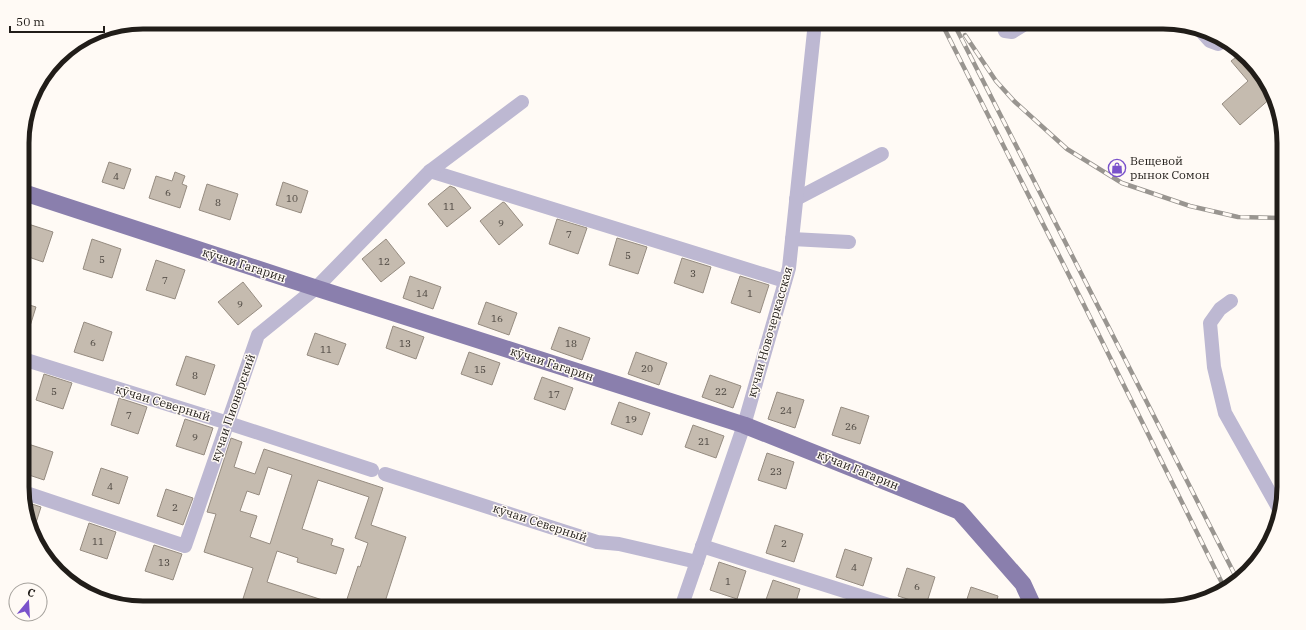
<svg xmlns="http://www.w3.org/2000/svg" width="1306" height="630" font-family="'IBM Plex Serif',serif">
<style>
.building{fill:#c5bbaf;stroke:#968c81;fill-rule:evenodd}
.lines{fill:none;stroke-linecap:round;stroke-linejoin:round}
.minor{stroke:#bdb8d2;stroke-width:14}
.major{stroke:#8a7fad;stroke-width:17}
.rail-casing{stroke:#999590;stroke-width:4.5}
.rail{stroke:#fffaf5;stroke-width:3;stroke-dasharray:9;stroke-linecap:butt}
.labels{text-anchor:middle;stroke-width:3;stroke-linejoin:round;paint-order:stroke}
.number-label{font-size:10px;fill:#4a443e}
.poi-label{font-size:12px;fill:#211d19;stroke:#fffaf5;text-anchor:start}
.street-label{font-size:12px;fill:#211d19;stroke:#fffaf5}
.rim{fill:none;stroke:#211d19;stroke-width:5}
</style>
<rect width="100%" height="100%" fill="#fffaf5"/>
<!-- building -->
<g class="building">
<path d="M1239,55L1263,76L1272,97L1240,125L1222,104L1248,81L1231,61Z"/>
<path d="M109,162L131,169L124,189L102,182Z"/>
<path d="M175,172L185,176L182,184L187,186L180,208L149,198L156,176L172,181Z"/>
<path d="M283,182L308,191L301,213L276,205Z"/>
<path d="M207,184L238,194L230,220L199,210Z"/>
<path d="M450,186L455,188L471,208L447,227L428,204Z"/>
<path d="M503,202L505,203L523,225L499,245L480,221Z"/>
<path d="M557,219L587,228L578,254L549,244Z"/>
<path d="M22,222L53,232L43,262L23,255Z"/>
<path d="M617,238L647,247L638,274L609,265Z"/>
<path d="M92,239L121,249L112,278L83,269Z"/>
<path d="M386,239L405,263L381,282L362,259Z"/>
<path d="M682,258L711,267L703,293L674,283Z"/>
<path d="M156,260L185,270L175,299L146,290Z"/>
<path d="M410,276L441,287L433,309L403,298Z"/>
<path d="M740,276L769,285L760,313L731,303Z"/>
<path d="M243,282L262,306L238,325L218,302Z"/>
<path d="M486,302L517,313L509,335L478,324Z"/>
<path d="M23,303L36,307L25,342L23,341Z"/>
<path d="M84,322L112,332L103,361L74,352Z"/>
<path d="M393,326L424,337L416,359L386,348Z"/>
<path d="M559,327L590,338L582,360L551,349Z"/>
<path d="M315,333L346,344L338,365L307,355Z"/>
<path d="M469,352L500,363L492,385L461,374Z"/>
<path d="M636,352L667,363L659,385L628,374Z"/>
<path d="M186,356L215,365L205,395L176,385Z"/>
<path d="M44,374L72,383L63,409L36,400Z"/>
<path d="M710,375L741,386L733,408L702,397Z"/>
<path d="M542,377L573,388L565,410L534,399Z"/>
<path d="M777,392L804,400L795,428L768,419Z"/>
<path d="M119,398L147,407L138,434L111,425Z"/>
<path d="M619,402L650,413L642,435L611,424Z"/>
<path d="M841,407L869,416L860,444L832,435Z"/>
<path d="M185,419L213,428L204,455L176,446Z"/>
<path d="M693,425L724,436L716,458L685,447Z"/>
<path d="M231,438L242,442L234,467L255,474L264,449L383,488L371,525L406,537L383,608H344L358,566L360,567L368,543L355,538L369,497L318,480L302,529L333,539L331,545L344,549L336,574L297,562L298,558L277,551L267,582L341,606V608H240L253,568L204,552L216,514L207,512ZM268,467L292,475L270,544L250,537L257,516L240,511L247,491L259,495Z"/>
<path d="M25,443L53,452L44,480L23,473V451Z"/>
<path d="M767,453L794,462L786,489L758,480Z"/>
<path d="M101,468L128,477L119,504L92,495Z"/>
<path d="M166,489L193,498L183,525L157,516Z"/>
<path d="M23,501L41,507L34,529L23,503Z"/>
<path d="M89,523L116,532L107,559L80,550Z"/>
<path d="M775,525L803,534L794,562L766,553Z"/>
<path d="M154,545L182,554L173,580L145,571Z"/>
<path d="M845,549L872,558L863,586L836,577Z"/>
<path d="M719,562L746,571L737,599L710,590Z"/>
<path d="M907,568L935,577L926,605L898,596Z"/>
<path d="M773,580L800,589L794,608H763Z"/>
<path d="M971,587L998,596L995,608H964Z"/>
</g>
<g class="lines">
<!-- minor -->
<g class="minor">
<path d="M1002,22L1005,31L1012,32L1028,22"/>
<path d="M1201,31L1210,41L1218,44L1224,41"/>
<path d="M430,171L785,281"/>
<path d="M796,199L882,154"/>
<path d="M792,239L849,242"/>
<path d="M1231,301L1220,309L1210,323L1214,367L1225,413L1279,509"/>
<path d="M23,359L228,423L372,470"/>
<path d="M385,474L597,542L619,544L697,562"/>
<path d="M23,492L185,546L258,335L316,288L430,171L522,102"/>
<path d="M702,546L898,608"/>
<path d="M681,608L744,425L789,268L815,22"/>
</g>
<!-- major -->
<path class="major" d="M22,192L316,288L744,425L959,511L1023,584L1034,608"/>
<defs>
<g id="rail">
<path d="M941,22L1083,303L1225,589"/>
<path d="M953,22L1237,579"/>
<path d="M965,35L996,81L1014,101L1067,149L1122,183L1190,206L1238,217L1283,218"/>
</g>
</defs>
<!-- rail casing -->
<use href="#rail" class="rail-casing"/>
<!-- rail -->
<use href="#rail" class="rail"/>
</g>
<!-- icons -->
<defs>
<symbol id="shop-ring" viewBox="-11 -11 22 22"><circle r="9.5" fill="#fffaf5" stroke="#7a52cb" stroke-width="1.5"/><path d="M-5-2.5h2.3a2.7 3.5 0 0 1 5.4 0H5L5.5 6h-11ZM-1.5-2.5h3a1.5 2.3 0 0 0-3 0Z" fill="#7a52cb"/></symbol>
</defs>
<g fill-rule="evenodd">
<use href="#shop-ring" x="1107" y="158" width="20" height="20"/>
</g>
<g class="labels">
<!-- number labels -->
<g class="number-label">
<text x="116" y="180">4</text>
<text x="168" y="196">6</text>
<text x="292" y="202">10</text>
<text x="218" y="206">8</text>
<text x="449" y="210">11</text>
<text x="501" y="227">9</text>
<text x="569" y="238">7</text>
<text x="628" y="259">5</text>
<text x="102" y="263">5</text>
<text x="384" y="265">12</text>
<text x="693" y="277">3</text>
<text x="165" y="284">7</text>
<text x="422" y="297">14</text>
<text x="750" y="297">1</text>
<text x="240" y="308">9</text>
<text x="497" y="322">16</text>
<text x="93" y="346">6</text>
<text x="405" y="347">13</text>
<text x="571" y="347">18</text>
<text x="326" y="353">11</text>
<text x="647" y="372">20</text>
<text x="480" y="373">15</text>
<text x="195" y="379">8</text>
<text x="54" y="395">5</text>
<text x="721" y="395">22</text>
<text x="554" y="398">17</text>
<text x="786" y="414">24</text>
<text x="129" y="419">7</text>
<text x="631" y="423">19</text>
<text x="851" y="430">26</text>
<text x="195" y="441">9</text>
<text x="704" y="445">21</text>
<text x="776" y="475">23</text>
<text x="110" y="490">4</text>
<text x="175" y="511">2</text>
<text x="98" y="545">11</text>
<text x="784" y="547">2</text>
<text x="164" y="566">13</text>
<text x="854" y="571">4</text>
<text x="728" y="585">1</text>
<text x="917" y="590">6</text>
</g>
<!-- poi labels -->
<g class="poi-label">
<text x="1130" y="165">Вещевой<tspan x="1130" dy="14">рынок Сомон</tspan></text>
</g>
<!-- street labels -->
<g class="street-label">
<text transform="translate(244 265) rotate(18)" y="4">кӯчаи Гагарин</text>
<text transform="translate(770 332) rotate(-74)" y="4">кучаи Новочеркасская</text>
<text transform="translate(552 364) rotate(18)" y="4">кӯчаи Гагарин</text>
<text transform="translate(163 403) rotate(17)" y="4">кӯчаи Северный</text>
<text transform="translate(233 408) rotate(-71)" y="4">кучаи Пионерский</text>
<text transform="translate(858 470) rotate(22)" y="4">кӯчаи Гагарин</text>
<text transform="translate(540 523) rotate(18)" y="4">кӯчаи Северный</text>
</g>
</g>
<!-- crop -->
<path d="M0 0H1306V630H0ZM143 29H1163A114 114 0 0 1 1277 143V487A114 114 0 0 1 1163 601H143A114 114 0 0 1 29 487V143A114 114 0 0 1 143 29Z" fill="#fffaf5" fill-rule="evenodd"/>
<path class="rim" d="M143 29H1163A114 114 0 0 1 1277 143V487A114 114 0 0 1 1163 601H143A114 114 0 0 1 29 487V143A114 114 0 0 1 143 29Z"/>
<!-- north arrow -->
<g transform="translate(28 602) rotate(18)"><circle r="19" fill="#fffaf5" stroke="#a6a29d"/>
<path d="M0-3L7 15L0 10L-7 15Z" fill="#7a52cb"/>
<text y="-6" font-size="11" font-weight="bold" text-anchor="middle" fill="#211d19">С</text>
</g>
<!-- scale -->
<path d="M10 26v6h94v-6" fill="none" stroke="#211d19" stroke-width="2"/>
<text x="16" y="26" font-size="12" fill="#211d19" stroke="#fffaf5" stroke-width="3" paint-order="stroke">50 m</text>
</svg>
